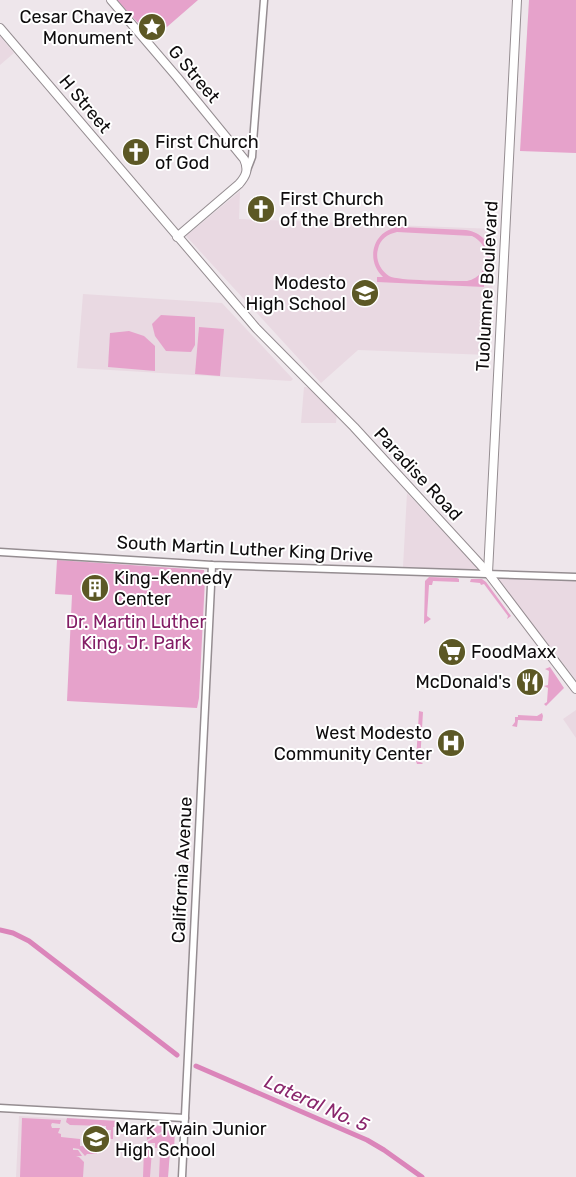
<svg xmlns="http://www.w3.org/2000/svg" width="576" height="1177" font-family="Rubik,sans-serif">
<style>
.built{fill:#e9d9e2}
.green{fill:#e6a2cb;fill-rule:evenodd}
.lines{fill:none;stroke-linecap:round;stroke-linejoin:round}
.canal{stroke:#db85ba;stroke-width:5}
.minor-casing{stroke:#958d91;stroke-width:9}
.major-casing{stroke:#958d91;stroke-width:10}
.minor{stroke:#fff;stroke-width:6}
.major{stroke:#fff;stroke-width:8}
.labels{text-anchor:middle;stroke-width:4;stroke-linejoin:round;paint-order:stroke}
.poi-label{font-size:18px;fill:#0e0c0d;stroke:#fff;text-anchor:start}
.street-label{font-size:18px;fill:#0e0c0d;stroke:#fff}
.park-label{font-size:18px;fill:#831d65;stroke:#fff}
.water-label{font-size:19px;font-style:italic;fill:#8a266c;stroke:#fff}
</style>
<rect width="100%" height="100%" fill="#eee6eb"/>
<!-- built -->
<g class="built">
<path d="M0,36L14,53L0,65Z"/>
<path d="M240,191L239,219L495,229L489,355L358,350L321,383L186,236Z"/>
<path d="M83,294L222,303L293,379L291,381L77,368Z"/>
<path d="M304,387L313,388L337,413L336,423H301Z"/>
<path d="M407,493L479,570L403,567Z"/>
<path d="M496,577L576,580V680Z"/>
<path d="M576,710V738L563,719Z"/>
<path d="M19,1116L118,1121V1128L146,1129V1125L173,1127L175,1129L174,1149H170L168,1177H16Z"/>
</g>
<!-- green -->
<g class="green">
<path d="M117,0H198L160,33H157L151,37Z"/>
<path d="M529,0H576V153L520,151Z"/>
<path d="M401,227L466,230C493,234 500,265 479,281L484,282V287L377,282V277H383C364,259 374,228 401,227ZM397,232L472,236C494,247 490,276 467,281C453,281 398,281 389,276C380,270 375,259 378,249C380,239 388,234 397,232Z"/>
<path d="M161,315L195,317V345L191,352L166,351L155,336L152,324Z"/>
<path d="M199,327L224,329L220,376L195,374Z"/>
<path d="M129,331L144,336L155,346V371L108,367L110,333Z"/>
<path d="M57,560L204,570L205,579L199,698L197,708L67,701L72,595L55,594Z"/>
<path d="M429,577L457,578L459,579V582L433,581L432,585H429L427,616L431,619L424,624L425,581Z"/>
<path d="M471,579H482L486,582L511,616L507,619L508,616L484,584L481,585L480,583L470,582Z"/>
<path d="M550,667L564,688L546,706L544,704L547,702L548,688L544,686L548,685L549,671L545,669Z"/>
<path d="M419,711L423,712L420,762L423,763L422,764H417L416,761Z"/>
<path d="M542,713L543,716L542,721L518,720L517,727L512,726L515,722V717H518V715L537,716Z"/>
<path d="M22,1118L61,1120L60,1124L52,1123L51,1125L52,1128H60L58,1133L61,1134V1137L80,1139V1146L97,1147V1154H87L85,1156L79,1149L73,1148V1150H78L82,1156H76L79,1157L84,1162L83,1177H20Z"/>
<path d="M67,1118L118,1121V1127H113V1139H110L111,1130H106V1126L70,1125L66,1122Z"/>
<path d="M146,1125L170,1126V1127L147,1140Z"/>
<path d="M172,1128L175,1129L174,1149L155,1148V1143H145Z"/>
<path d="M144,1150H152L150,1177H143Z"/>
<path d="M162,1150L170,1151L168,1177H159L160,1154L162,1153Z"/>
</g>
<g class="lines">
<!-- canal -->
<g class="canal">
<path d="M0,930L13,933L29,941L177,1055"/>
<path d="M196,1066L367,1140L384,1150L422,1177"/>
</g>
<defs>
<g id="minor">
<path d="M230,142H253"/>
<path d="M247,170L252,157L253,142L264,0"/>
<path d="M0,552L212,565L576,577"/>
<path d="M0,1108L185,1118"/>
<path d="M182,1177L212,565"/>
</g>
<g id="major">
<path d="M111,0L177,77L244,159C249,170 246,176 239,184L177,237"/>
<path d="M0,28L256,328L354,427L488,573L576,689"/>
<path d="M488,573L517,0"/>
</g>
</defs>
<!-- minor casing -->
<use href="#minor" class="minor-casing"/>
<!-- major casing -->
<use href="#major" class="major-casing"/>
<!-- minor -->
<use href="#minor" class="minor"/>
<!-- major -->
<use href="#major" class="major"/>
</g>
<!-- icons -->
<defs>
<symbol id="sight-disc" viewBox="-11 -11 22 22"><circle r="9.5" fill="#5c5825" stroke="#fff"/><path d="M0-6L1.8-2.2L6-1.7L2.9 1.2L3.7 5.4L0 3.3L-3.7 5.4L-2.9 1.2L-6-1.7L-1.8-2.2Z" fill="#fff"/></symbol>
<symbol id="church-disc" viewBox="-11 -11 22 22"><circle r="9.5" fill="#5c5825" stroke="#fff"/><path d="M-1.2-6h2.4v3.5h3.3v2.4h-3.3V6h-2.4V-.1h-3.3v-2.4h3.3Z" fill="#fff"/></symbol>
<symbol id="school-disc" viewBox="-11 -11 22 22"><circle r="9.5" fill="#5c5825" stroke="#fff"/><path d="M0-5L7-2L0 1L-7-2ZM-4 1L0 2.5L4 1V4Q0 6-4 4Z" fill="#fff"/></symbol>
<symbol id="building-disc" viewBox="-11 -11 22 22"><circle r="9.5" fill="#5c5825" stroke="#fff"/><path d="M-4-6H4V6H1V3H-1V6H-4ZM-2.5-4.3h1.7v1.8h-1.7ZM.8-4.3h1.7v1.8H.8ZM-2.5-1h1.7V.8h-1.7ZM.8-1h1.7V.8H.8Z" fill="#fff"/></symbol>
<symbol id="supermarket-disc" viewBox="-11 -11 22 22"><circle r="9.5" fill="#5c5825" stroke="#fff"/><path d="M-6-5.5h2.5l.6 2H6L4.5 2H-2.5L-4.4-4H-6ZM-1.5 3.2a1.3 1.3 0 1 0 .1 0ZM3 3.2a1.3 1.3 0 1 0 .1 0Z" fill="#fff"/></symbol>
<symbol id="restaurant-disc" viewBox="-11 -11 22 22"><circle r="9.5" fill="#5c5825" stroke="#fff"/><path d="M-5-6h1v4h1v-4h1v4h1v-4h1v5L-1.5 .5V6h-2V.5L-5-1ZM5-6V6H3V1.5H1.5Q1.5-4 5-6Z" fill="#fff"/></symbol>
<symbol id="hospital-disc" viewBox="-11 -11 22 22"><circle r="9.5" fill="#5c5825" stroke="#fff"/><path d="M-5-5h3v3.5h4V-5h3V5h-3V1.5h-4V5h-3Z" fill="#fff"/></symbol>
</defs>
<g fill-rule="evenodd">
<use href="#sight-disc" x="136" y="11" width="32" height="32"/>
<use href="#church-disc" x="120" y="136" width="32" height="32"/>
<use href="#church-disc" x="245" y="193" width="32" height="32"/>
<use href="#school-disc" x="349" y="277" width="32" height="32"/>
<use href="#building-disc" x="79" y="572" width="32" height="32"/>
<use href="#supermarket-disc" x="436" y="636" width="32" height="32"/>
<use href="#restaurant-disc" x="514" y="666" width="32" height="32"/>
<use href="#hospital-disc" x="435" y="727" width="32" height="32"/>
<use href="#school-disc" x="80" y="1123" width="32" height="32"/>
</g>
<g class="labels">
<!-- poi labels -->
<g class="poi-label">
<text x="133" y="23" text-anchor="end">Cesar Chavez<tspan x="133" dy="21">Monument</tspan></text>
<text x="155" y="148">First Church<tspan x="155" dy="21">of God</tspan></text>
<text x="280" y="205">First Church<tspan x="280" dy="21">of the Brethren</tspan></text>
<text x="346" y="289" text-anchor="end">Modesto<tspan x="346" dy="21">High School</tspan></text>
<text x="114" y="584">King-Kennedy<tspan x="114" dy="21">Center</tspan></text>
<text x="471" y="658">FoodMaxx</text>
<text x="511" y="688" text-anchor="end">McDonald's</text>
<text x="432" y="739" text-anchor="end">West Modesto<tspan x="432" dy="21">Community Center</tspan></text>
<text x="115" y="1135">Mark Twain Junior<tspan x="115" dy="21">High School</tspan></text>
</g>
<!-- street labels -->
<g class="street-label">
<text transform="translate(194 74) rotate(50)" y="6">G Street</text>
<text transform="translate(85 104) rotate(50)" y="6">H Street</text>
<text transform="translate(487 286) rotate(-87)" y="6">Tuolumne Boulevard</text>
<text transform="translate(418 474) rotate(47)" y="6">Paradise Road</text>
<text transform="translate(245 549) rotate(3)" y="6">South Martin Luther King Drive</text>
<text transform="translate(182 870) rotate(-87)" y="6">California Avenue</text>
</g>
<!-- park labels -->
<g class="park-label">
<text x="136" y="628">Dr. Martin Luther<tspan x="136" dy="21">King, Jr. Park</tspan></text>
</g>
<!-- water labels -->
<g class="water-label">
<text transform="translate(317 1103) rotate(24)" y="7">Lateral No. 5</text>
</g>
</g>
</svg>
